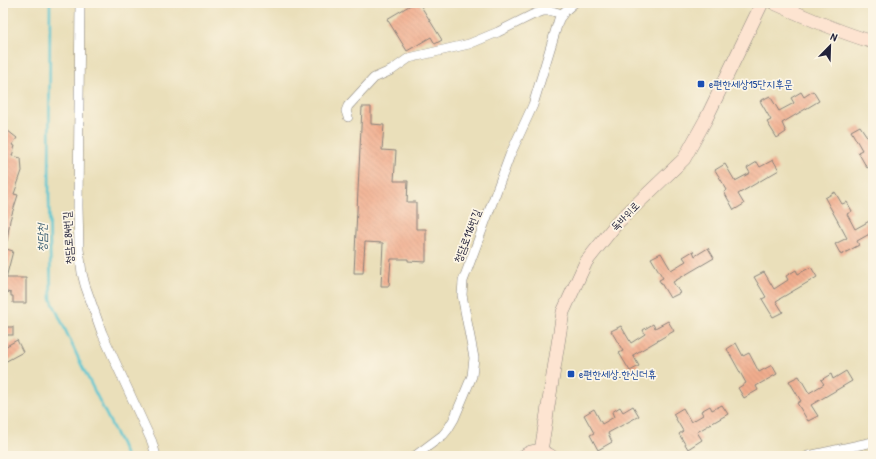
<svg xmlns="http://www.w3.org/2000/svg" width="876" height="459" font-family="'Patrick Hand','Poor Story',sans-serif">
<style>
.lines{fill:none;stroke-linecap:round;stroke-linejoin:round}
.stream{stroke:#5ac6d3;stroke-width:2.5}
.building{fill:url(#building-back-hatch)}
.minor-casing{stroke:#86807a;stroke-width:10}
.secondary-casing{stroke:#86807a;stroke-width:14}
.minor{stroke:#fff;stroke-width:9}
.secondary{stroke:#fde4d1;stroke-width:13}
.transit-dot{fill:#1a4fb4;stroke:#fcf5e5;stroke-width:1.5}
.labels{text-anchor:middle;stroke-width:3.5;stroke-linejoin:round;paint-order:stroke}
.transit-label{font-size:11px;fill:#164399;stroke:#fcf5e5;text-anchor:start}
.street-label{font-size:11px;fill:#22223b;stroke:#fcf5e5}
.water-label{font-size:12px;font-style:italic;fill:#365b70;stroke:#fcf5e5}
</style>
<defs>
<pattern id="building-back-hatch" width="6" height="6" patternUnits="userSpaceOnUse"><rect width="6" height="6" fill="#f1ad8e"/><path d="M-1 5l2 2M0 0l6 6M5-1l2 2" fill="none" stroke="#ce957b"/></pattern>
</defs>
<rect width="100%" height="100%" fill="#fcf5e5"/>
<filter id="ink" filterUnits="userSpaceOnUse"><feTurbulence type="fractalNoise" baseFrequency=".025" numOctaves="2"/><feDisplacementMap in="SourceGraphic" scale="8" xChannelSelector="R" yChannelSelector="G"/><feConvolveMatrix kernelMatrix="1 2 1 2 8 2 1 2 1" color-interpolation-filters="sRGB"/></filter>
<filter id="wash" filterUnits="userSpaceOnUse"><feTurbulence type="fractalNoise" baseFrequency=".012" numOctaves="4" result="noise"/><feDisplacementMap in="SourceGraphic" scale="16" xChannelSelector="R" yChannelSelector="G"/><feGaussianBlur stdDeviation="0.9" result="paint"/><feColorMatrix in="noise" values="0 0 0 0 0 0 0 0 0 0 0 0 0 0 0 0 0 1.4 0 .05"/><feComposite in="paint" operator="in"/></filter>
<g filter="url(#wash)">
<rect width="100%" height="100%" fill="#eadfba"/>
<g class="lines">
<!-- stream -->
<path class="stream" d="M50,3L49,197L51,299L81,364L121,444L126,456"/>
</g>
<g id="blocks">
<!-- building -->
<g class="building">
<path d="M414,3H419L442,40L435,44L431,37L407,51L387,19Z"/>
<path d="M813,91L819,101L782,123L786,132L777,138L767,122L771,120L760,101L770,96L779,111L794,103L791,98L801,92L804,97Z"/>
<path d="M362,107H371V124L384,125L382,150L396,151L394,181H408L407,202H416V229H426V262L408,261V259H391L389,286H381L383,243L365,242L363,273H354Z"/>
<path d="M860,126L870,141L873,139V164L867,168L858,152L862,150L851,131Z"/>
<path d="M3,127L17,138L12,145L15,146L12,156L21,158L22,171L14,194L18,195L10,220L7,241H3V147L4,143L3,141Z"/>
<path d="M773,160L779,170L738,194L744,204L734,210L724,192L727,190L715,170L725,164L735,181L750,173L747,168L757,162L760,167Z"/>
<path d="M835,192L842,204L847,202L852,211L847,214L855,229L873,219V232L857,241L859,245L841,255L835,244L847,238L825,198Z"/>
<path d="M3,248L13,251L6,278H26V303H13V296H11V293L3,291Z"/>
<path d="M708,248L714,258L673,282L680,293L670,298L659,280L663,278L651,258L661,253L671,270L686,261L683,257L693,251L695,256Z"/>
<path d="M811,267L817,277L776,301L783,312L773,317L762,299L766,297L754,277L764,272L774,289L788,280L786,276L796,270L798,274Z"/>
<path d="M668,321L674,331L633,355L639,366L630,371L619,353L623,351L611,331L621,326L631,343L645,334L643,330L653,324L655,328Z"/>
<rect x="3" y="327" width="10" height="8"/>
<path d="M17,340L23,352L3,363V348Z"/>
<path d="M736,343L743,356L749,353L759,372L772,365L777,374L756,386L758,390L744,398L738,388L746,383L727,349Z"/>
<path d="M846,371L852,381L811,405L818,416L808,421L797,403L801,401L789,381L799,376L809,393L824,384L821,380L831,374L833,379Z"/>
<path d="M722,405L728,414L697,432L702,440L688,449L679,434L683,431L673,414L683,408L691,422L703,415L701,411L710,406L712,410Z"/>
<path d="M633,406L639,416L608,433L612,442L598,450L590,435L594,433L584,415L594,409L602,424L614,417L612,412L620,407L623,412Z"/>
</g>
</g>
</g>
<g filter="url(#ink)">
<use href="#blocks" fill-opacity="0" stroke="#86807a" stroke-width="1"/>
<g class="lines">
<defs>
<g id="minor">
<path d="M80,3L78,206L79,249L82,273L85,285L102,333L152,442L156,456"/>
<path d="M348,117L346,111L348,106L374,78L392,70L409,58L469,44L498,32L532,15L543,11H552L562,14"/>
<path d="M415,456L443,435L448,429L454,419L472,376L474,358L462,295L463,281L510,155L533,105L559,19L565,11L574,3"/>
<path d="M808,456L873,442"/>
</g>
<g id="secondary">
<path d="M774,3C807,18 839,32 873,42"/>
<path d="M541,451L563,312L586,262L617,223L684,159L706,119L762,3"/>
<path d="M524,456C533,449 542,450 551,456"/>
</g>
</defs>
<!-- minor casing -->
<use href="#minor" class="minor-casing"/>
<!-- secondary casing -->
<use href="#secondary" class="secondary-casing"/>
<!-- minor -->
<use href="#minor" class="minor"/>
<!-- secondary -->
<use href="#secondary" class="secondary"/>
</g>
</g>
<!-- markers -->
<g class="transit-dot">
<rect x="697" y="80" width="8" height="8" rx="2"/>
<rect x="567" y="370" width="8" height="8" rx="2"/>
</g>
<g class="labels">
<!-- transit labels -->
<g class="transit-label">
<text x="709" y="88">e편한세상15단지후문</text>
<text x="579" y="378">e편한세상.한신더휴</text>
</g>
<!-- street labels -->
<g class="street-label">
<text transform="translate(625 216) rotate(-46)" y="4">독바위로</text>
<text transform="translate(467 236) rotate(-69)" y="4">청담로116번길</text>
<text transform="translate(68 238) rotate(-93)" y="4">청담로84번길</text>
</g>
<!-- water labels -->
<g class="water-label">
<text transform="translate(42 238) rotate(-90)" y="4">청담천</text>
</g>
</g>
<!-- margin -->
<rect width="876" height="459" fill="none" stroke="#fcf5e5" stroke-width="16"/>
<!-- north arrow -->
<g transform="translate(830 46) rotate(23)" stroke="#fcf5e5" stroke-width="3" paint-order="stroke">
<path d="M0-3L7 15L0 10L-7 15Z" fill="#22223b"/>
<text y="-6" font-size="11" font-weight="bold" text-anchor="middle" fill="#22223b">N</text>
</g>
</svg>
